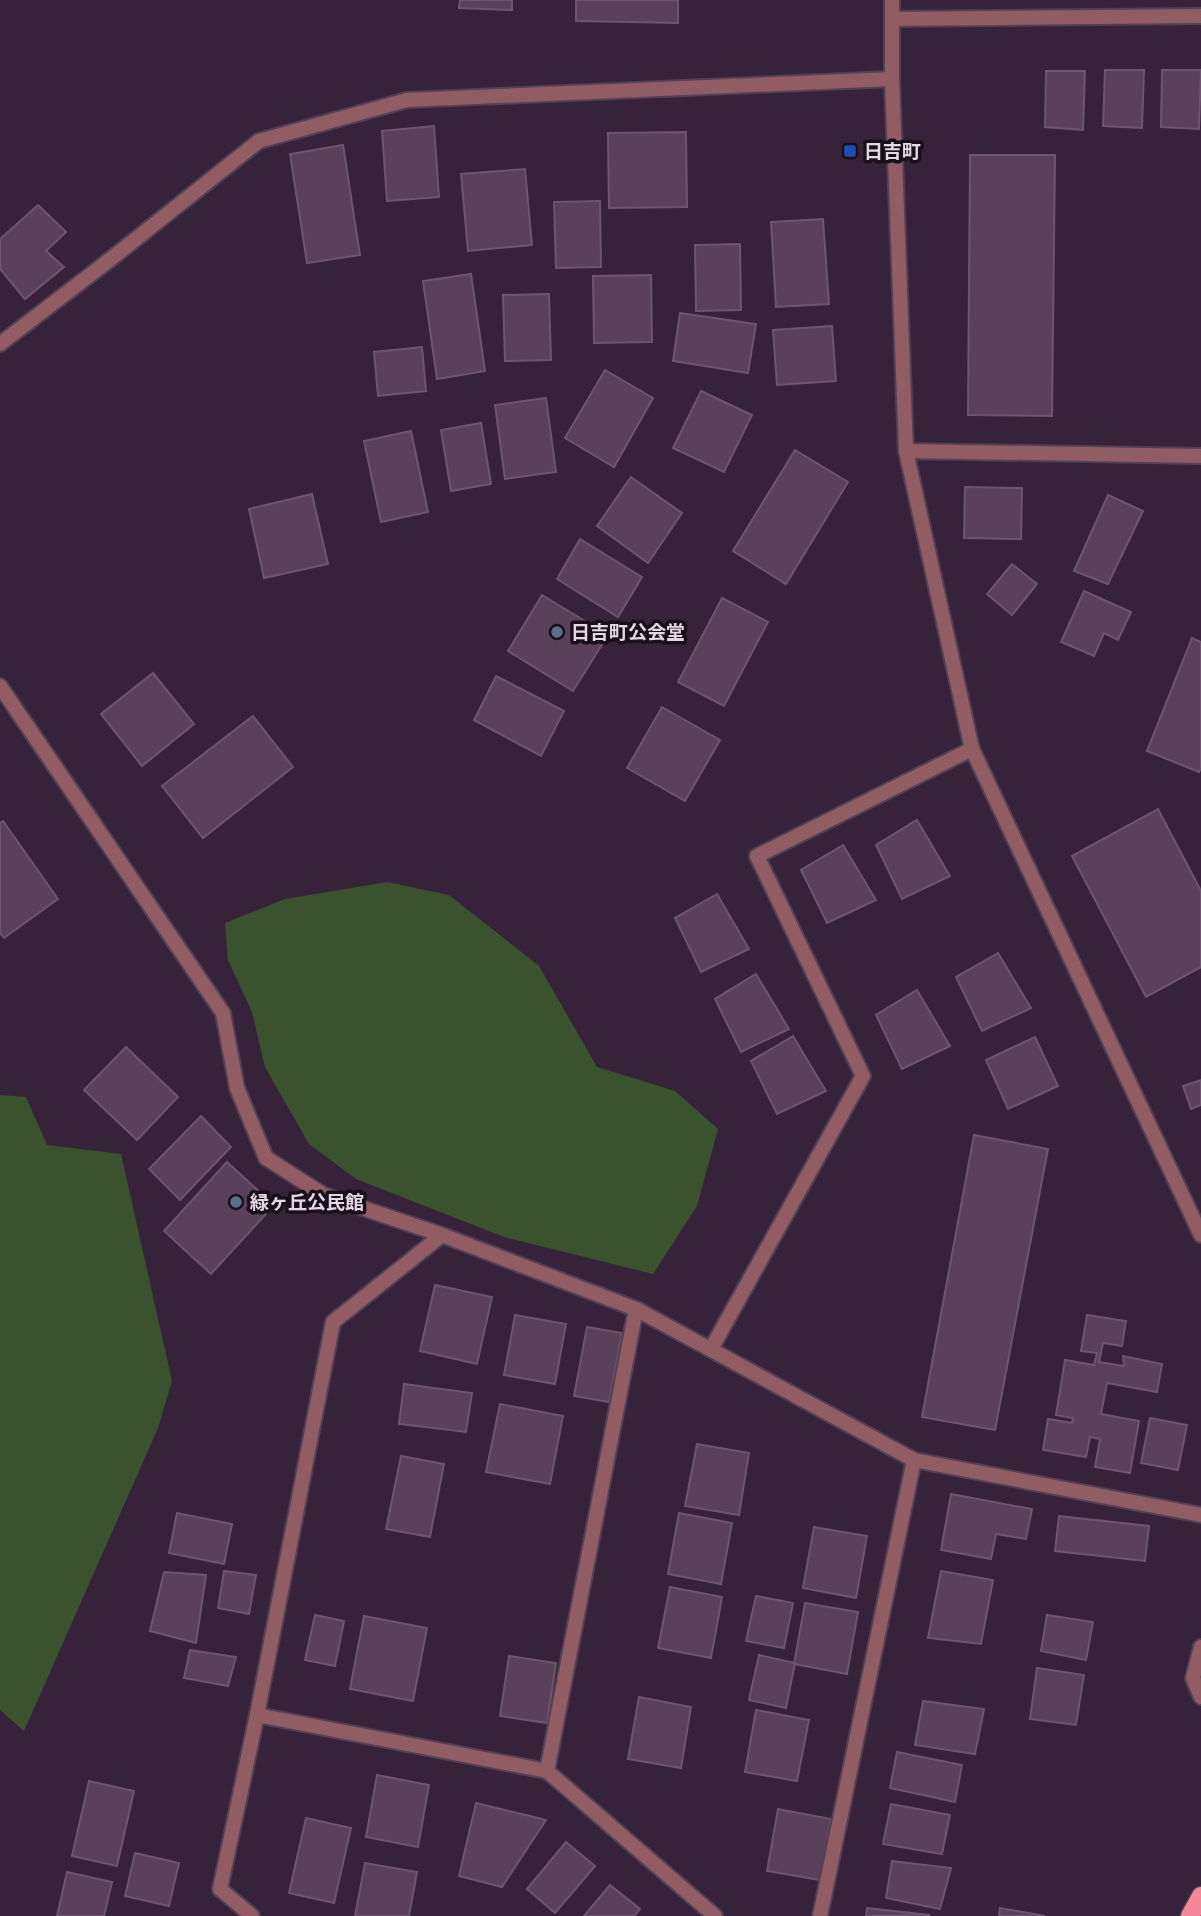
<svg xmlns="http://www.w3.org/2000/svg" width="1201" height="1916" font-family="Montserrat,'Noto Sans JP',sans-serif">
<style>
.green{fill:#3b522f}
.building{fill:#594259;stroke:#6d556d;stroke-width:2}
.lines{fill:none;stroke-linecap:round;stroke-linejoin:round}
.service-casing{stroke:#534055;stroke-width:18}
.minor-casing{stroke:#534055;stroke-width:18}
.tertiary-casing{stroke:#534055;stroke-width:18}
.primary-casing{stroke:#534055;stroke-width:21}
.service{stroke:#915c63;stroke-width:14}
.minor{stroke:#915c63;stroke-width:14}
.tertiary{stroke:#915c63;stroke-width:14}
.primary{stroke:#f68999;stroke-width:18}
.transit-dot{fill:#1a4fb4;stroke:#19101a;stroke-width:2.5}
.service-dot{fill:#5c6f8a;stroke:#19101a;stroke-width:2.5}
.labels{text-anchor:middle;stroke-width:7;stroke-linejoin:round;paint-order:stroke}
.poi-label{font-size:19px;font-weight:bold;fill:#e5d7e6;stroke:#19101a;text-anchor:start}
</style>
<rect width="100%" height="100%" fill="#372339"/>
<!-- green -->
<g class="green">
<path d="M387,882L449,895L539,966L597,1067L675,1091L718,1129L697,1206L653,1274L504,1237L356,1179L309,1144L265,1067L252,1012L228,960L225,923L285,899Z"/>
<path d="M0,1095L26,1097L47,1145L121,1154L172,1381L158,1428L24,1731L0,1710Z"/>
</g>
<!-- building -->
<g class="building">
<path d="M460,0H512V10L459,8Z"/>
<path d="M576,0H678V23L576,21Z"/>
<path d="M1105,70H1144L1142,128L1103,126Z"/>
<path d="M1162,70H1201L1199,129L1161,127Z"/>
<path d="M1046,71H1085L1083,130L1045,127Z"/>
<path d="M434,126L439,197L387,201L382,131Z"/>
<path d="M686,132L687,207L609,208L608,133Z"/>
<path d="M343,145L360,255L307,263L290,154Z"/>
<path d="M970,155H1055L1052,416L968,415Z"/>
<path d="M525,169L532,245L468,251L461,174Z"/>
<path d="M600,201L601,267L556,268L554,202Z"/>
<path d="M38,205L66,232L46,251L64,267L25,299L0,269V239Z"/>
<path d="M823,219L829,304L776,307L771,222Z"/>
<path d="M740,244L741,310L696,311L695,245Z"/>
<path d="M471,274L485,371L437,379L423,281Z"/>
<path d="M651,275L652,342L594,343L593,276Z"/>
<path d="M549,294L551,360L505,361L503,295Z"/>
<path d="M680,313L756,324L748,373L673,361Z"/>
<path d="M832,326L836,381L777,385L773,330Z"/>
<path d="M422,347L426,391L378,396L374,352Z"/>
<path d="M605,370L653,398L614,467L565,438Z"/>
<path d="M701,391L752,415L724,472L673,448Z"/>
<path d="M546,398L556,472L505,479L495,405Z"/>
<path d="M481,423L491,484L451,491L441,430Z"/>
<path d="M411,431L428,512L381,522L364,441Z"/>
<path d="M795,450L848,482L786,584L733,551Z"/>
<path d="M631,477L682,513L648,563L597,526Z"/>
<path d="M965,487L1022,488L1021,539L964,538Z"/>
<path d="M312,494L328,564L264,578L249,509Z"/>
<path d="M1108,495L1143,511L1108,584L1074,571Z"/>
<path d="M580,539L642,577L618,617L557,579Z"/>
<path d="M1012,564L1037,584L1012,615L987,594Z"/>
<path d="M1084,591L1131,612L1118,640L1104,633L1094,656L1061,642Z"/>
<path d="M542,595L608,635L573,691L508,651Z"/>
<path d="M722,598L768,622L724,706L678,682Z"/>
<path d="M1192,638L1201,642V768L1199,772L1147,751Z"/>
<path d="M153,673L194,724L142,766L101,714Z"/>
<path d="M496,676L564,711L541,756L474,720Z"/>
<path d="M662,707L720,740L685,801L627,768Z"/>
<path d="M253,716L293,767L203,838L162,786Z"/>
<path d="M1158,809L1201,891V967L1146,997L1072,856Z"/>
<path d="M917,820L950,876L902,899L876,845Z"/>
<path d="M3,821L58,899L4,938L0,933V823Z"/>
<path d="M843,845L876,900L827,923L801,870Z"/>
<path d="M717,894L749,949L701,972L675,918Z"/>
<path d="M998,953L1031,1008L982,1031L956,977Z"/>
<path d="M756,974L789,1029L741,1052L715,999Z"/>
<path d="M917,990L950,1046L902,1069L876,1015Z"/>
<path d="M793,1036L826,1091L777,1114L751,1061Z"/>
<path d="M1035,1037L1058,1086L1008,1109L986,1060Z"/>
<path d="M126,1047L178,1097L137,1140L84,1090Z"/>
<path d="M1201,1080V1105L1191,1109L1183,1086Z"/>
<path d="M201,1116L231,1147L180,1200L149,1169Z"/>
<path d="M974,1135L1048,1149L995,1430L922,1417Z"/>
<path d="M227,1162L274,1205L211,1274L164,1231Z"/>
<path d="M435,1285L492,1297L477,1364L420,1351Z"/>
<path d="M515,1315L566,1324L555,1384L504,1375Z"/>
<path d="M1087,1315L1126,1321L1122,1346L1103,1343L1099,1362L1124,1366L1123,1356L1162,1364L1157,1392L1107,1383L1101,1414L1139,1421L1130,1473L1095,1467L1100,1439L1090,1437L1086,1457L1043,1450L1048,1419L1072,1423L1073,1418L1056,1415L1065,1360L1094,1365L1097,1353L1081,1351Z"/>
<path d="M587,1327L622,1333L609,1402L574,1396Z"/>
<path d="M404,1384L472,1393L466,1432L399,1424Z"/>
<path d="M500,1404L563,1416L550,1484L486,1472Z"/>
<path d="M1150,1418L1187,1425L1178,1470L1141,1463Z"/>
<path d="M697,1444L749,1453L739,1515L685,1506Z"/>
<path d="M401,1456L444,1464L430,1537L386,1529Z"/>
<path d="M951,1494L1032,1509L1026,1539L996,1534L991,1559L941,1550Z"/>
<path d="M177,1513L232,1524L224,1564L169,1553Z"/>
<path d="M679,1513L732,1523L721,1584L668,1574Z"/>
<path d="M1059,1516L1149,1526L1145,1561L1055,1551Z"/>
<path d="M814,1527L867,1536L856,1598L803,1588Z"/>
<path d="M224,1571L256,1575L249,1614L218,1608Z"/>
<path d="M941,1571L993,1580L981,1644L928,1638Z"/>
<path d="M164,1572L206,1575L196,1643L150,1631Z"/>
<path d="M670,1587L722,1597L711,1658L658,1648Z"/>
<path d="M756,1596L793,1603L784,1648L746,1641Z"/>
<path d="M805,1603L858,1612L847,1674L794,1664Z"/>
<path d="M315,1615L344,1621L335,1666L305,1660Z"/>
<path d="M1047,1615L1093,1622L1086,1660L1041,1651Z"/>
<path d="M364,1616L427,1628L413,1701L350,1689Z"/>
<path d="M190,1650L236,1657L228,1686L184,1678Z"/>
<path d="M759,1655L795,1663L786,1708L749,1700Z"/>
<path d="M509,1656L556,1663L547,1723L500,1716Z"/>
<path d="M1037,1668L1084,1675L1076,1725L1030,1719Z"/>
<path d="M639,1697L691,1707L681,1768L628,1759Z"/>
<path d="M923,1701L984,1709L975,1754L915,1745Z"/>
<path d="M756,1710L809,1720L797,1781L745,1772Z"/>
<path d="M897,1752L962,1765L955,1802L890,1788Z"/>
<path d="M377,1775L429,1785L418,1847L366,1837Z"/>
<path d="M89,1781L134,1791L117,1866L72,1856Z"/>
<path d="M476,1803L546,1820L502,1887L459,1876Z"/>
<path d="M891,1804L950,1815L942,1854L883,1844Z"/>
<path d="M778,1809L831,1819L820,1880L767,1871Z"/>
<path d="M306,1818L351,1828L334,1903L289,1893Z"/>
<path d="M566,1842L595,1866L555,1913L527,1889Z"/>
<path d="M135,1853L179,1863L169,1906L125,1896Z"/>
<path d="M892,1861L951,1868L940,1909L886,1898Z"/>
<path d="M365,1863L417,1872L409,1916H355Z"/>
<path d="M67,1872L112,1882L104,1916H57Z"/>
<path d="M610,1885L640,1909L634,1916H584Z"/>
<path d="M867,1908L930,1915L866,1916Z"/>
<path d="M1000,1908L1045,1916H999Z"/>
</g>
<g class="lines">
<defs>
<path id="service" d="M892,19L1201,16"/>
<g id="minor">
<path d="M0,344L112,258L259,141L407,100L892,79"/>
<path d="M906,451L1201,456"/>
<path d="M0,686L223,1013L237,1088L266,1158L324,1195L442,1235L636,1309L914,1460L1201,1515"/>
<path d="M711,1349L863,1076L757,856L972,749"/>
<path d="M257,1715L547,1771L636,1309"/>
<path d="M547,1771L715,1916"/>
<path d="M252,1916L220,1889L257,1715L333,1322L442,1235"/>
<path d="M820,1916L914,1460"/>
</g>
<g id="tertiary">
<path d="M892,0V79L906,451L972,749L1201,1235"/>
<path d="M1201,1647L1193,1678L1201,1697"/>
</g>
<path id="primary" d="M1190,1916L1201,1896"/>
</defs>
<!-- service casing -->
<use href="#service" class="service-casing"/>
<!-- minor casing -->
<use href="#minor" class="minor-casing"/>
<!-- tertiary casing -->
<use href="#tertiary" class="tertiary-casing"/>
<!-- primary casing -->
<use href="#primary" class="primary-casing"/>
<!-- service -->
<use href="#service" class="service"/>
<!-- minor -->
<use href="#minor" class="minor"/>
<!-- tertiary -->
<use href="#tertiary" class="tertiary"/>
<!-- primary -->
<use href="#primary" class="primary"/>
</g>
<!-- markers -->
<rect class="transit-dot" x="843" y="144" width="14" height="14" rx="3.5"/>
<g class="service-dot">
<circle cx="557" cy="632" r="7"/>
<circle cx="236" cy="1202" r="7"/>
</g>
<g class="labels">
<!-- poi labels -->
<g class="poi-label">
<text x="864" y="158">日吉町</text>
<text x="571" y="639">日吉町公会堂</text>
<text x="250" y="1209">緑ヶ丘公民館</text>
</g>
</g>
</svg>
